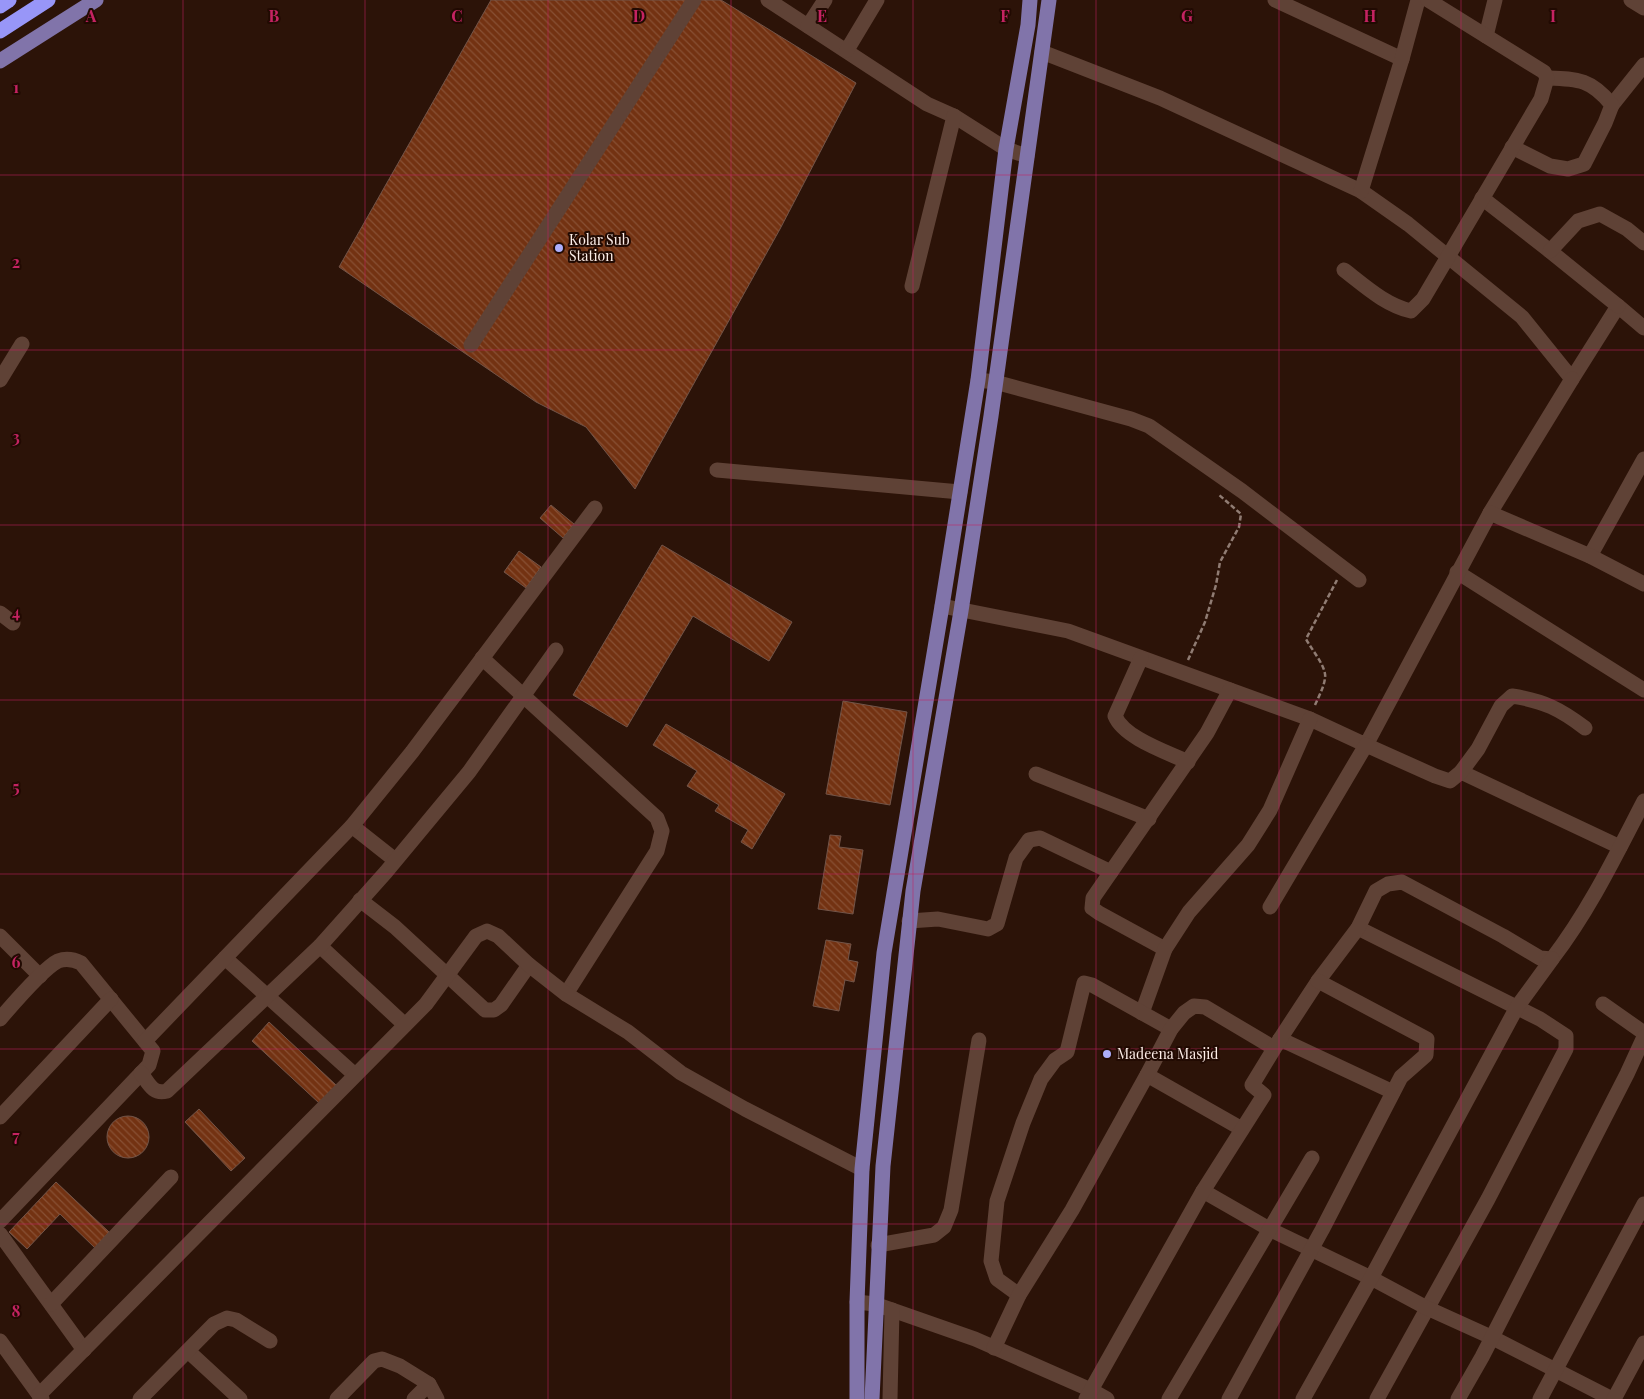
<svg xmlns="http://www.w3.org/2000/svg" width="1644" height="1399" font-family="'Playfair Display',serif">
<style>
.building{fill:url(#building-back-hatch);stroke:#725448}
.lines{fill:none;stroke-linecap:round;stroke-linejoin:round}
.path{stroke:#907c73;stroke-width:2.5;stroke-dasharray:5 2.5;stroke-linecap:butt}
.minor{stroke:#5f4236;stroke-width:15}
.major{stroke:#8174aa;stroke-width:15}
.highway{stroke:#9896f8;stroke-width:15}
.grid{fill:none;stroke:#c52362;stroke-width:1;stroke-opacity:0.55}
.poi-dot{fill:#adaffb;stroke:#210a02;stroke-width:2}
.labels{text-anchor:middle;stroke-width:4;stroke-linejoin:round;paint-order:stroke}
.poi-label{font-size:14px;fill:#fdeee8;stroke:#210a02;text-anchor:start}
.grid-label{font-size:16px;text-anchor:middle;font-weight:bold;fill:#c52362;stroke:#210a02;stroke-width:4;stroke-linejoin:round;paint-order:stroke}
</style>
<defs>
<pattern id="building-back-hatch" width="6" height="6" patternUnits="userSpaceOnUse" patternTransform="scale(1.25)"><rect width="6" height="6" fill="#733212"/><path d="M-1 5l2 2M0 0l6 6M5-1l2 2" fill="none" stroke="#885034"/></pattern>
</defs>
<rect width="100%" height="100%" fill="#2c1308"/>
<!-- building -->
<g class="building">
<path d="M491,0H721L856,83L780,229L635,489L586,427L536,402L339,267Z"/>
<path d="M551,505L574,524L563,538L540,518Z"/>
<path d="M662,545L792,622L769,661L693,616L627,727L573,695Z"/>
<path d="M519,551L541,567L526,588L504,572Z"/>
<path d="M843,701L907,712L890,805L826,794Z"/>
<path d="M666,724L785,794L752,849L741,842L748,830L715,811L719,805L687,786L697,771L653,745Z"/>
<path d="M830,835L841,836L839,847L863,850L853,914L818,909Z"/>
<path d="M826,940L851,944L848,960L858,962L854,982L845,980L839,1011L813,1006Z"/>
<path d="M269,1022L336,1085L319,1103L252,1041Z"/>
<path d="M199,1109L245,1158L231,1171L185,1122Z"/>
<circle cx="128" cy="1137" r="21"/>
<path d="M56,1182L109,1232L95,1248L60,1214L27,1249L9,1232Z"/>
</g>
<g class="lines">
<!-- path -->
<g class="path">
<path d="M1188,660L1205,622L1216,585L1220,562L1239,527L1241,514L1218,494"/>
<path d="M1315,705C1319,696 1324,687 1325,678C1327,667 1311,649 1306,639L1337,580"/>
</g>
<!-- minor -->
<g class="minor">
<path d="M768,0L927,104L954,116L1006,149L1027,156"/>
<path d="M1275,0L1402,59"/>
<path d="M1631,0L1644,8"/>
<path d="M808,26L825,0"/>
<path d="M1486,36L1495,0"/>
<path d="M847,50L877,0"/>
<path d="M1042,52L1160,98L1361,191L1408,224L1522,317L1572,379L1618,306L1644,328"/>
<path d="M1612,105L1644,65"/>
<path d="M1512,147L1550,166L1568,169L1584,164L1605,123L1612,105C1591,79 1578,79 1547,78"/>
<path d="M1361,191L1402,59L1418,0"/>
<path d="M1482,198L1550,251L1618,306"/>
<path d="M1550,251L1578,221L1600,214L1627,229L1644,243"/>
<path d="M1344,270C1365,286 1385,305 1411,311L1423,299L1541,99L1547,78L1544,72L1428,0"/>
<path d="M912,286L954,116"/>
<path d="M471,345L694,0"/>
<path d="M0,380L22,344"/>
<path d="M978,380L995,382L1131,419L1149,426L1242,491L1359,580"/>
<path d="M717,470L960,492"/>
<path d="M1490,513L1572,379"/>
<path d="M1590,556L1644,459"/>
<path d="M1457,572L1644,690"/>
<path d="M942,606L1068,631L1310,719L1366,745L1490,513L1590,556L1644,584"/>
<path d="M0,613L13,623"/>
<path d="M482,658L657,818L662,831L657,851L566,994"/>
<path d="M1141,658L1115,716C1124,738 1167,752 1188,762"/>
<path d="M1461,772L1620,847"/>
<path d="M1036,774L1149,819"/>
<path d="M352,826L395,860"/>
<path d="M360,900L395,927L485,1010H494L501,1005L529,965"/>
<path d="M1270,907L1366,745L1435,776L1450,781L1461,772L1478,749L1501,706L1512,696C1544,701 1560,709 1585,728"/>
<path d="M909,921L938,919L988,929L997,924L1016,858L1029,840L1040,838L1111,872"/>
<path d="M1358,928L1540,1019L1566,1036V1049L1488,1199L1377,1399"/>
<path d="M0,936L40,976"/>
<path d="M320,946L405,1025"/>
<path d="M1165,949L1099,913L1092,908L1093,898L1207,733L1230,690"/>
<path d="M225,958L355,1075"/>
<path d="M1603,1004L1644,1033"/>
<path d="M1142,1013L1165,949L1189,912L1248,845L1270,810L1310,719"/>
<path d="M0,1019C12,1005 44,968 58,961C66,958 73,959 81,963L153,1051L149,1065L0,1221"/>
<path d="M1280,1039L1393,1092"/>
<path d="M145,1041L352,826L412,752L595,508"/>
<path d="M141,1073C149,1084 153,1095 167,1091L320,946L386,872L469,772L556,650"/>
<path d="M1147,1075L1242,1129"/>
<path d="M0,1117L111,999"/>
<path d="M1203,1191L1271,1230L1371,1278L1427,1308L1491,1337L1612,1399"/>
<path d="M0,1234L84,1350"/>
<path d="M878,1245L934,1235L944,1227L951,1210L979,1040"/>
<path d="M1019,1295L997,1279L991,1261L997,1201L1023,1123L1041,1079L1055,1060L1067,1052L1084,983L1092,985L1171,1029"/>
<path d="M857,1302L875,1304L975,1339L1091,1390L1107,1399"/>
<path d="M51,1304L171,1177"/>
<path d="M0,1341L42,1399"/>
<path d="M994,1348L1019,1295L1072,1210L1147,1075L1171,1029L1184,1013L1194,1006L1205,1007L1274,1048"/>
<path d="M188,1351L240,1399"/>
<path d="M39,1395L426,1004L476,936L487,931L498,936L529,965L566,994L628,1032L681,1073L745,1109L862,1169"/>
<path d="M140,1399L214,1324L227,1318L236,1320L270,1341"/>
<path d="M337,1399L374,1361L382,1359L400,1366L429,1384L437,1399"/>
<path d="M414,1399L429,1384"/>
<path d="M890,1399L892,1310"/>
<path d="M1086,1399L1203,1191L1264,1095L1252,1085L1280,1039L1318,981L1358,928L1376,891L1388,884L1402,882L1503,936L1540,958L1552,959C1589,911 1616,855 1644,801"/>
<path d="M1169,1399L1312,1158"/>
<path d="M1229,1399L1322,1230L1401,1077L1426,1055L1427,1039L1318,981"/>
<path d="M1303,1399L1371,1278L1517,1007L1552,959"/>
<path d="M1458,1399L1482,1357L1627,1074L1644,1037"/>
<path d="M1540,1399L1644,1204"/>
<path d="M1614,1399L1644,1343"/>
</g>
<!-- major -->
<g class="major">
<path d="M0,61L96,0"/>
<path d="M857,1399V1302L862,1169L884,953L942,606L978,380L1006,149L1028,25L1030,0"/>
<path d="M872,1399L883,1166L913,891L961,611L991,416L1049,0"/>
</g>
<!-- highway -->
<g class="highway">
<path d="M0,6L9,0"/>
<path d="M0,31L48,0"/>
</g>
</g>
<!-- grid -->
<path class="grid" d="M183,0V1399M365,0V1399M548,0V1399M731,0V1399M913,0V1399M1096,0V1399M1279,0V1399M1461,0V1399M0,175H1644M0,350H1644M0,525H1644M0,700H1644M0,874H1644M0,1049H1644M0,1224H1644"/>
<!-- markers -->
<g class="poi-dot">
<circle cx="559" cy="248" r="5"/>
<circle cx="1107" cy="1054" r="5"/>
</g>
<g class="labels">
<!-- poi labels -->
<g class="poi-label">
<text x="569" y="245">Kolar Sub<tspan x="569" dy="16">Station</tspan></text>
<text x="1117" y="1059">Madeena Masjid</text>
</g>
</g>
<g class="grid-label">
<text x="91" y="22">A</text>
<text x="274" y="22">B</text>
<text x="457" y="22">C</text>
<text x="639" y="22">D</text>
<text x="822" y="22">E</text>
<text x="1005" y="22">F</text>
<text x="1187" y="22">G</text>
<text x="1370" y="22">H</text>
<text x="1553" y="22">I</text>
<text x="16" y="93">1</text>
<text x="16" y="268">2</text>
<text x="16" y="443">3</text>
<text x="16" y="618">4</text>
<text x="16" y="793">5</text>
<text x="16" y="968">6</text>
<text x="16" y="1142">7</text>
<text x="16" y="1317">8</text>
</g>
</svg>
